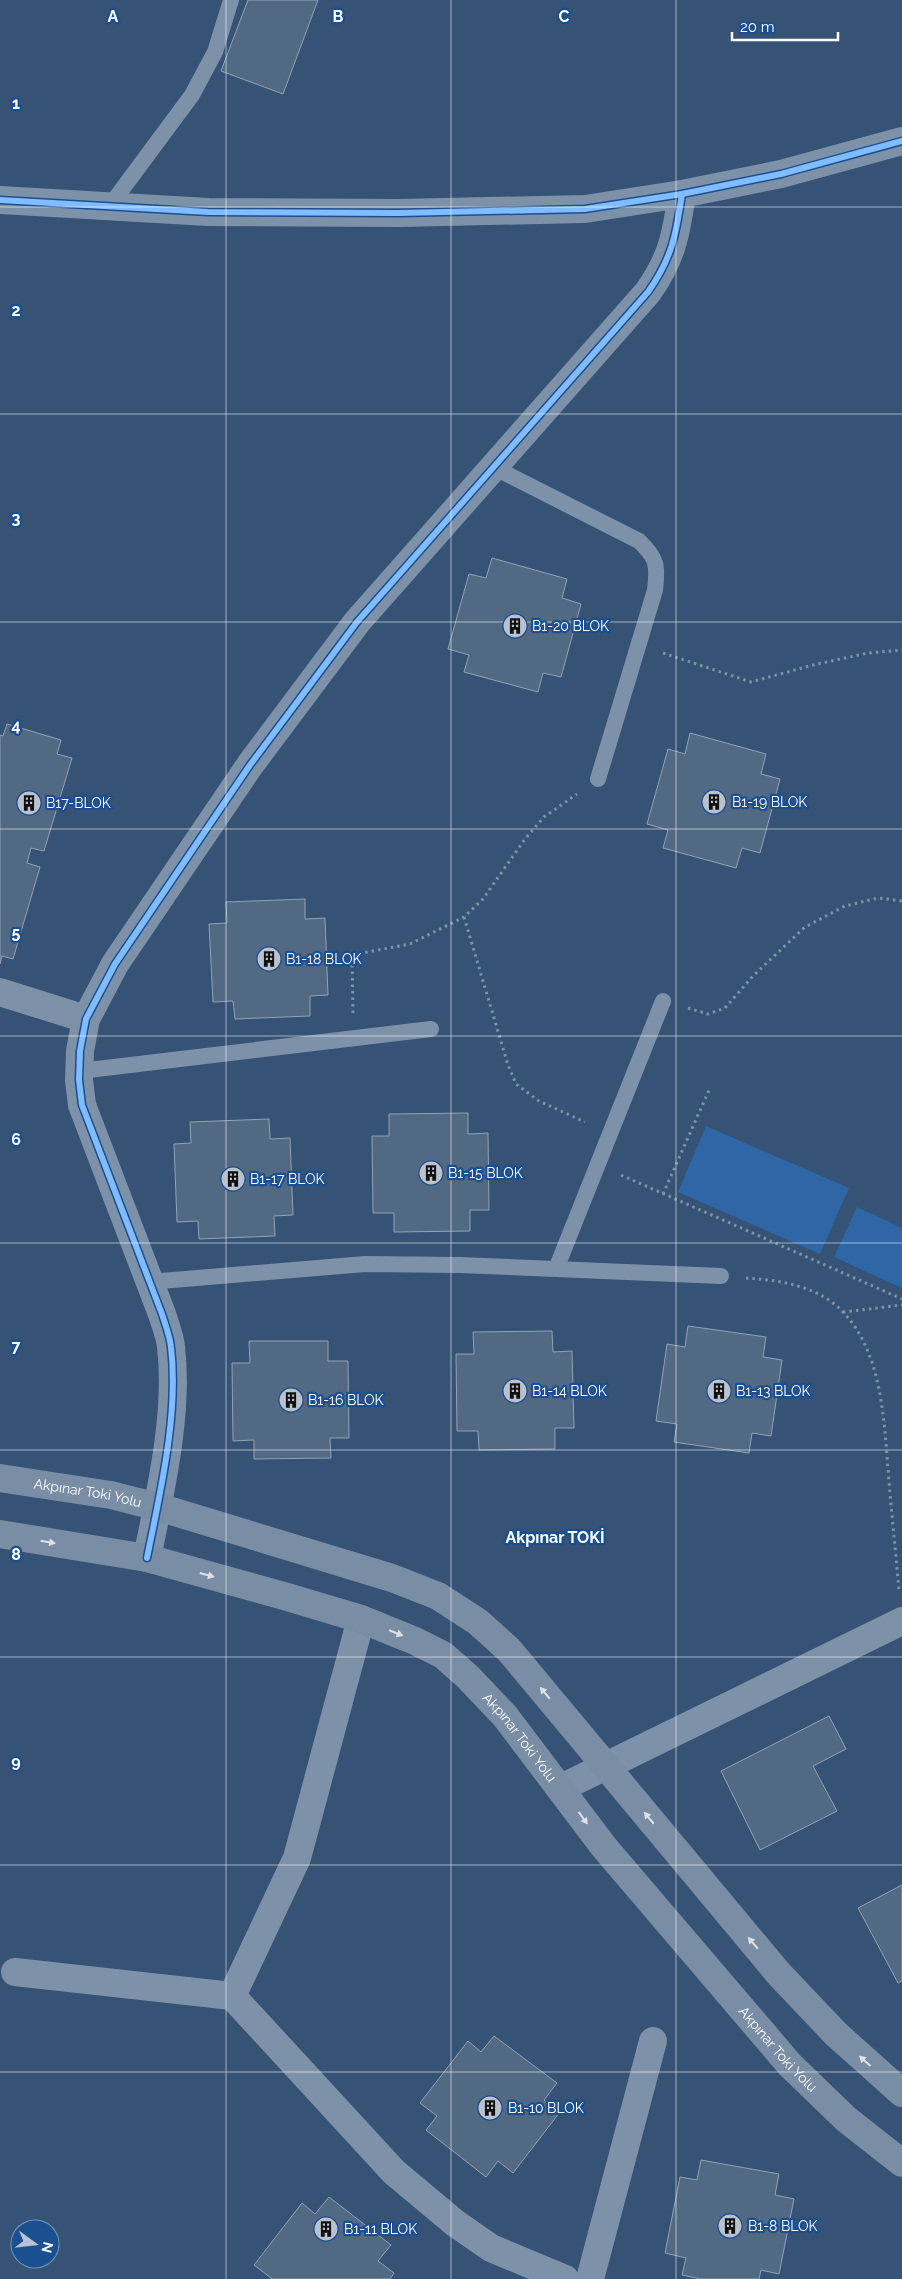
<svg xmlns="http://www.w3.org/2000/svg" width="902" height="2279" font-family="Raleway,sans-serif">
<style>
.green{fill:#2f66a5}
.building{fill:#526984;stroke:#92a2b6}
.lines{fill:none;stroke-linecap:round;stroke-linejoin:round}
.path{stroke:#7d92a8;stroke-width:3;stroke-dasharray:2.5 4;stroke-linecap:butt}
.lane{stroke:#7d92a8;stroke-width:16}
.street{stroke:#7d92a8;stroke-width:28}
.secondary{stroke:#798da4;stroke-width:28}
.cycleway-casing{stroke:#1b4f8f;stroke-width:9}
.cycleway{stroke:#80bcff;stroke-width:6}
.oneway{fill:#dee2e8}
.grid{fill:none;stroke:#fff;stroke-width:1;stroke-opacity:0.55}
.labels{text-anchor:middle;stroke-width:4.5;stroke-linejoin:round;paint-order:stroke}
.poi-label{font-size:14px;fill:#fff;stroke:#1b4f8f;text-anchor:start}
.street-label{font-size:14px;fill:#fff;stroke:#1b4f8f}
.quarter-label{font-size:16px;font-weight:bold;fill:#fff;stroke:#1b4f8f}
.grid-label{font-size:16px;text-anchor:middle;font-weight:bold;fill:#fff;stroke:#1b4f8f;stroke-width:4.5;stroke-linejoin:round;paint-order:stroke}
</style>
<rect width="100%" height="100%" fill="#365274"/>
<!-- green -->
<g class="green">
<path d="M706,1126L849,1188L820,1254L678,1192Z"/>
<path d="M857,1207L902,1228V1288L834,1257Z"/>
</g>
<!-- building -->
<g class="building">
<path d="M248,0H318L283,94L221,71Z"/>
<path d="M492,558L567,579L562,598L581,604L561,677L543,673L538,692L464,672L469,655L448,649L469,574L486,578Z"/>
<path d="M7,724L61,740L57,754L72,758L44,851L31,848L27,863L40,867L13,959L2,956L0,964V735L3,736Z"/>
<path d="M690,733L766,754L761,774L780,779L760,853L742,848L736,868L663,848L668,830L647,824L668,749L685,754Z"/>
<path d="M305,899V919L325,918L328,995L310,996V1016L235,1019L233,1001L213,1002L209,924L227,923L226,902Z"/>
<path d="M468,1113V1134L488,1133L489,1210H470V1231L394,1232V1213H373L372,1136H389V1114Z"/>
<path d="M269,1119L270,1139L290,1138L293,1215L274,1216L275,1236L199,1239L198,1221L177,1222L174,1144L191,1143L190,1122Z"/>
<path d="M688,1326L766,1337L763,1357L782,1360L771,1436L752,1433L749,1453L674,1442L677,1424L656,1421L667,1344L685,1347Z"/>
<path d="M552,1331L553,1352L572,1351L574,1428H555V1449L479,1450L478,1431H457L456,1354H474L473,1332Z"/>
<path d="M249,1341H328V1361H348L349,1438H330L331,1458L254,1459V1440L233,1441L232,1363H250Z"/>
<path d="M829,1716L846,1749L813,1766L837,1811L760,1850L721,1771Z"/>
<path d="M902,1885V1981L898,1983L858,1908Z"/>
<path d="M494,2036L557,2083L544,2100L560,2112L513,2173L498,2161L486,2177L426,2130L437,2116L420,2103L468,2041L481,2052Z"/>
<path d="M701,2160L779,2174L775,2195L794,2199L779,2274L761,2270L759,2279H701L682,2275L686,2258L665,2253L680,2177L697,2180Z"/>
<path d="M329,2197L391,2245L378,2261L394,2273L390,2279H270L271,2278L254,2265L302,2203L315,2214Z"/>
</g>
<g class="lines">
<!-- path -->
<g class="path">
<path d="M663,653L751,682L813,665L868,653L902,650"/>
<path d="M464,917L508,1065L516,1084L539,1101L585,1122"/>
<path d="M688,1008L708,1014L725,1008L753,976L805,927L845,906L878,898L902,901"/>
<path d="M353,1013L352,955L410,944L464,917L483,899L525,839L544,817L577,794"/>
<path d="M621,1175L902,1299"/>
<path d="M663,1194L710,1088"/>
<path d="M746,1278C780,1280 819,1286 844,1313C884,1356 884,1426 889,1481C892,1518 896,1554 899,1591"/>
<path d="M843,1312L902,1305"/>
</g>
<!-- lane -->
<g class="lane">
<path d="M109,207L192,95L215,52L231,0"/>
<path d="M493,467L639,541C657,558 658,565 655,590L598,779"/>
<path d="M80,1071L431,1029"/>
<path d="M556,1269L663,1001"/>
<path d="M149,1282L365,1264L460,1265L721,1276"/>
</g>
<!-- street -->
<g class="street">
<path d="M0,200L208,212L399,213L585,209L682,194L781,174L902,141"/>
<path d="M0,992L86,1019"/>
<path d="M147,1558C160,1493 179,1414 171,1347C170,1336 165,1324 162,1314L82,1105L79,1080L80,1051L86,1019L115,964L250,765L357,622L648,292C672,258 676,235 682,194"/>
<path d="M561,1788L902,1621"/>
<path d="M15,1972L232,1996L297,1858L361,1619"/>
<path d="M232,1996L394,2172L455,2223L491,2248L565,2279"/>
<path d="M590,2279L653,2041"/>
</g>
<!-- secondary -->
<g class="secondary">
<path id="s1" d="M0,1478L111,1495L158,1507L392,1578L438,1596L478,1622L509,1650L779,1974L836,2034L902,2093"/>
<path id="s2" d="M0,1534L147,1558L284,1596L361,1619L415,1641L443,1655L468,1677L505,1716L604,1847L790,2065L846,2119L902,2163"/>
</g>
<defs>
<g id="cycleway">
<path d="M0,200L208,212L399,213L585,209L682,194L781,174L902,141"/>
<path d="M147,1558C160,1493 179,1414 171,1347C170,1336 165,1324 162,1314L82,1105L79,1080L80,1051L86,1019L115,964L250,765L357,622L648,292C672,258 676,235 682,194"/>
</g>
</defs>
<!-- cycleway casing -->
<use href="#cycleway" class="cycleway-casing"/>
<!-- cycleway -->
<use href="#cycleway" class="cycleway"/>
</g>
<!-- one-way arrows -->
<defs><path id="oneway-solid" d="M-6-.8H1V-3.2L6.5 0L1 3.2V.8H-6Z" transform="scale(1.25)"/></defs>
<g class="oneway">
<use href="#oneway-solid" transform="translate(48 1542) rotate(9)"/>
<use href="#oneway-solid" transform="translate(207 1575) rotate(15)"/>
<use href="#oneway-solid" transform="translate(396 1633) rotate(22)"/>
<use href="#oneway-solid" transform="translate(545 1693) rotate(-130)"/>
<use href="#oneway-solid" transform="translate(583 1818) rotate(54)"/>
<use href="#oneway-solid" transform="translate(649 1818) rotate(-130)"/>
<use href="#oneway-solid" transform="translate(753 1943) rotate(-130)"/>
<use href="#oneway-solid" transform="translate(865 2061) rotate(-138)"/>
</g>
<!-- grid -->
<path class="grid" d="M226,0V2279M451,0V2279M676,0V2279M0,207H902M0,414H902M0,622H902M0,829H902M0,1036H902M0,1243H902M0,1450H902M0,1657H902M0,1865H902M0,2072H902"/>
<!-- icons -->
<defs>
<symbol id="building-disc" viewBox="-11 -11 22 22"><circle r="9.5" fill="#b9c2ce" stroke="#1b4f8f"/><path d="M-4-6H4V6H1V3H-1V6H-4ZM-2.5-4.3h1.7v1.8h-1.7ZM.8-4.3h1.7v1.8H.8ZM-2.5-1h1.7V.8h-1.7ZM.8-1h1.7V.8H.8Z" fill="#111"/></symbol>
</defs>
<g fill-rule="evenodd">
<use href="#building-disc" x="501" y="612" width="28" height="28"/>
<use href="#building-disc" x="700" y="788" width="28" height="28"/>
<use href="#building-disc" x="15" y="789" width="28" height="28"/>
<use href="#building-disc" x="255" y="945" width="28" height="28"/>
<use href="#building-disc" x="417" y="1159" width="28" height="28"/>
<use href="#building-disc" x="219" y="1165" width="28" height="28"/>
<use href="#building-disc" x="501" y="1377" width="28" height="28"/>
<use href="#building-disc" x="705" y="1377" width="28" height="28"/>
<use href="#building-disc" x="277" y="1386" width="28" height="28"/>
<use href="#building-disc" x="476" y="2094" width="28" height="28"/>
<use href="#building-disc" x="716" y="2212" width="28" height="28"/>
<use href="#building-disc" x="312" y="2215" width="28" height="28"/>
</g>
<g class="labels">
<!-- poi labels -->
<g class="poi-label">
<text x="532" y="631">B1-20 BLOK</text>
<text x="732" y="807">B1-19 BLOK</text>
<text x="46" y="808">B17-BLOK</text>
<text x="286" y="964">B1-18 BLOK</text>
<text x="448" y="1178">B1-15 BLOK</text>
<text x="250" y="1184">B1-17 BLOK</text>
<text x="532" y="1396">B1-14 BLOK</text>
<text x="736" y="1396">B1-13 BLOK</text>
<text x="308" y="1405">B1-16 BLOK</text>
<text x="508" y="2113">B1-10 BLOK</text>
<text x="748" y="2231">B1-8 BLOK</text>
<text x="344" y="2234">B1-11 BLOK</text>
</g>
<!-- street labels -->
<g class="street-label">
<text dy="5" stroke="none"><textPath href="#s1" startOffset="89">Akpınar Toki Yolu</textPath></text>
<text dy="5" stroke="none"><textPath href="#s2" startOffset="574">Akpınar Toki Yolu</textPath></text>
<text dy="5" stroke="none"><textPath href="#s2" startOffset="979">Akpınar Toki Yolu</textPath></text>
</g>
<!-- quarter labels -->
<g class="quarter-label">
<text x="555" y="1543">Akpınar TOKİ</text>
</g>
</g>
<g class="grid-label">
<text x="113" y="22">A</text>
<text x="338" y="22">B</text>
<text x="564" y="22">C</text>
<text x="16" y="109">1</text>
<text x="16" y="316">2</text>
<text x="16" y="524">3</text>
<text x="16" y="731">4</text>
<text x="16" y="938">5</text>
<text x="16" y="1145">6</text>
<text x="16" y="1352">7</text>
<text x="16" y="1560">8</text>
<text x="16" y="1767">9</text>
</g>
<!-- north arrow -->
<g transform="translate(35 2244) rotate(105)"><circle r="24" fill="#1b4f8f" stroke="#7695bc"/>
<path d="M0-4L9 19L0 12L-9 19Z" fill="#b9c2ce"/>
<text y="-8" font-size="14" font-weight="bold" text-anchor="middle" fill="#ffffff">N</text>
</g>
<!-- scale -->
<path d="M732 32v8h106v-8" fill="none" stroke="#ffffff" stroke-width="2.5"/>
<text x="740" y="32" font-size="15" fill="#ffffff" stroke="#1b4f8f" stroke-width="4" paint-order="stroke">20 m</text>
</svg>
